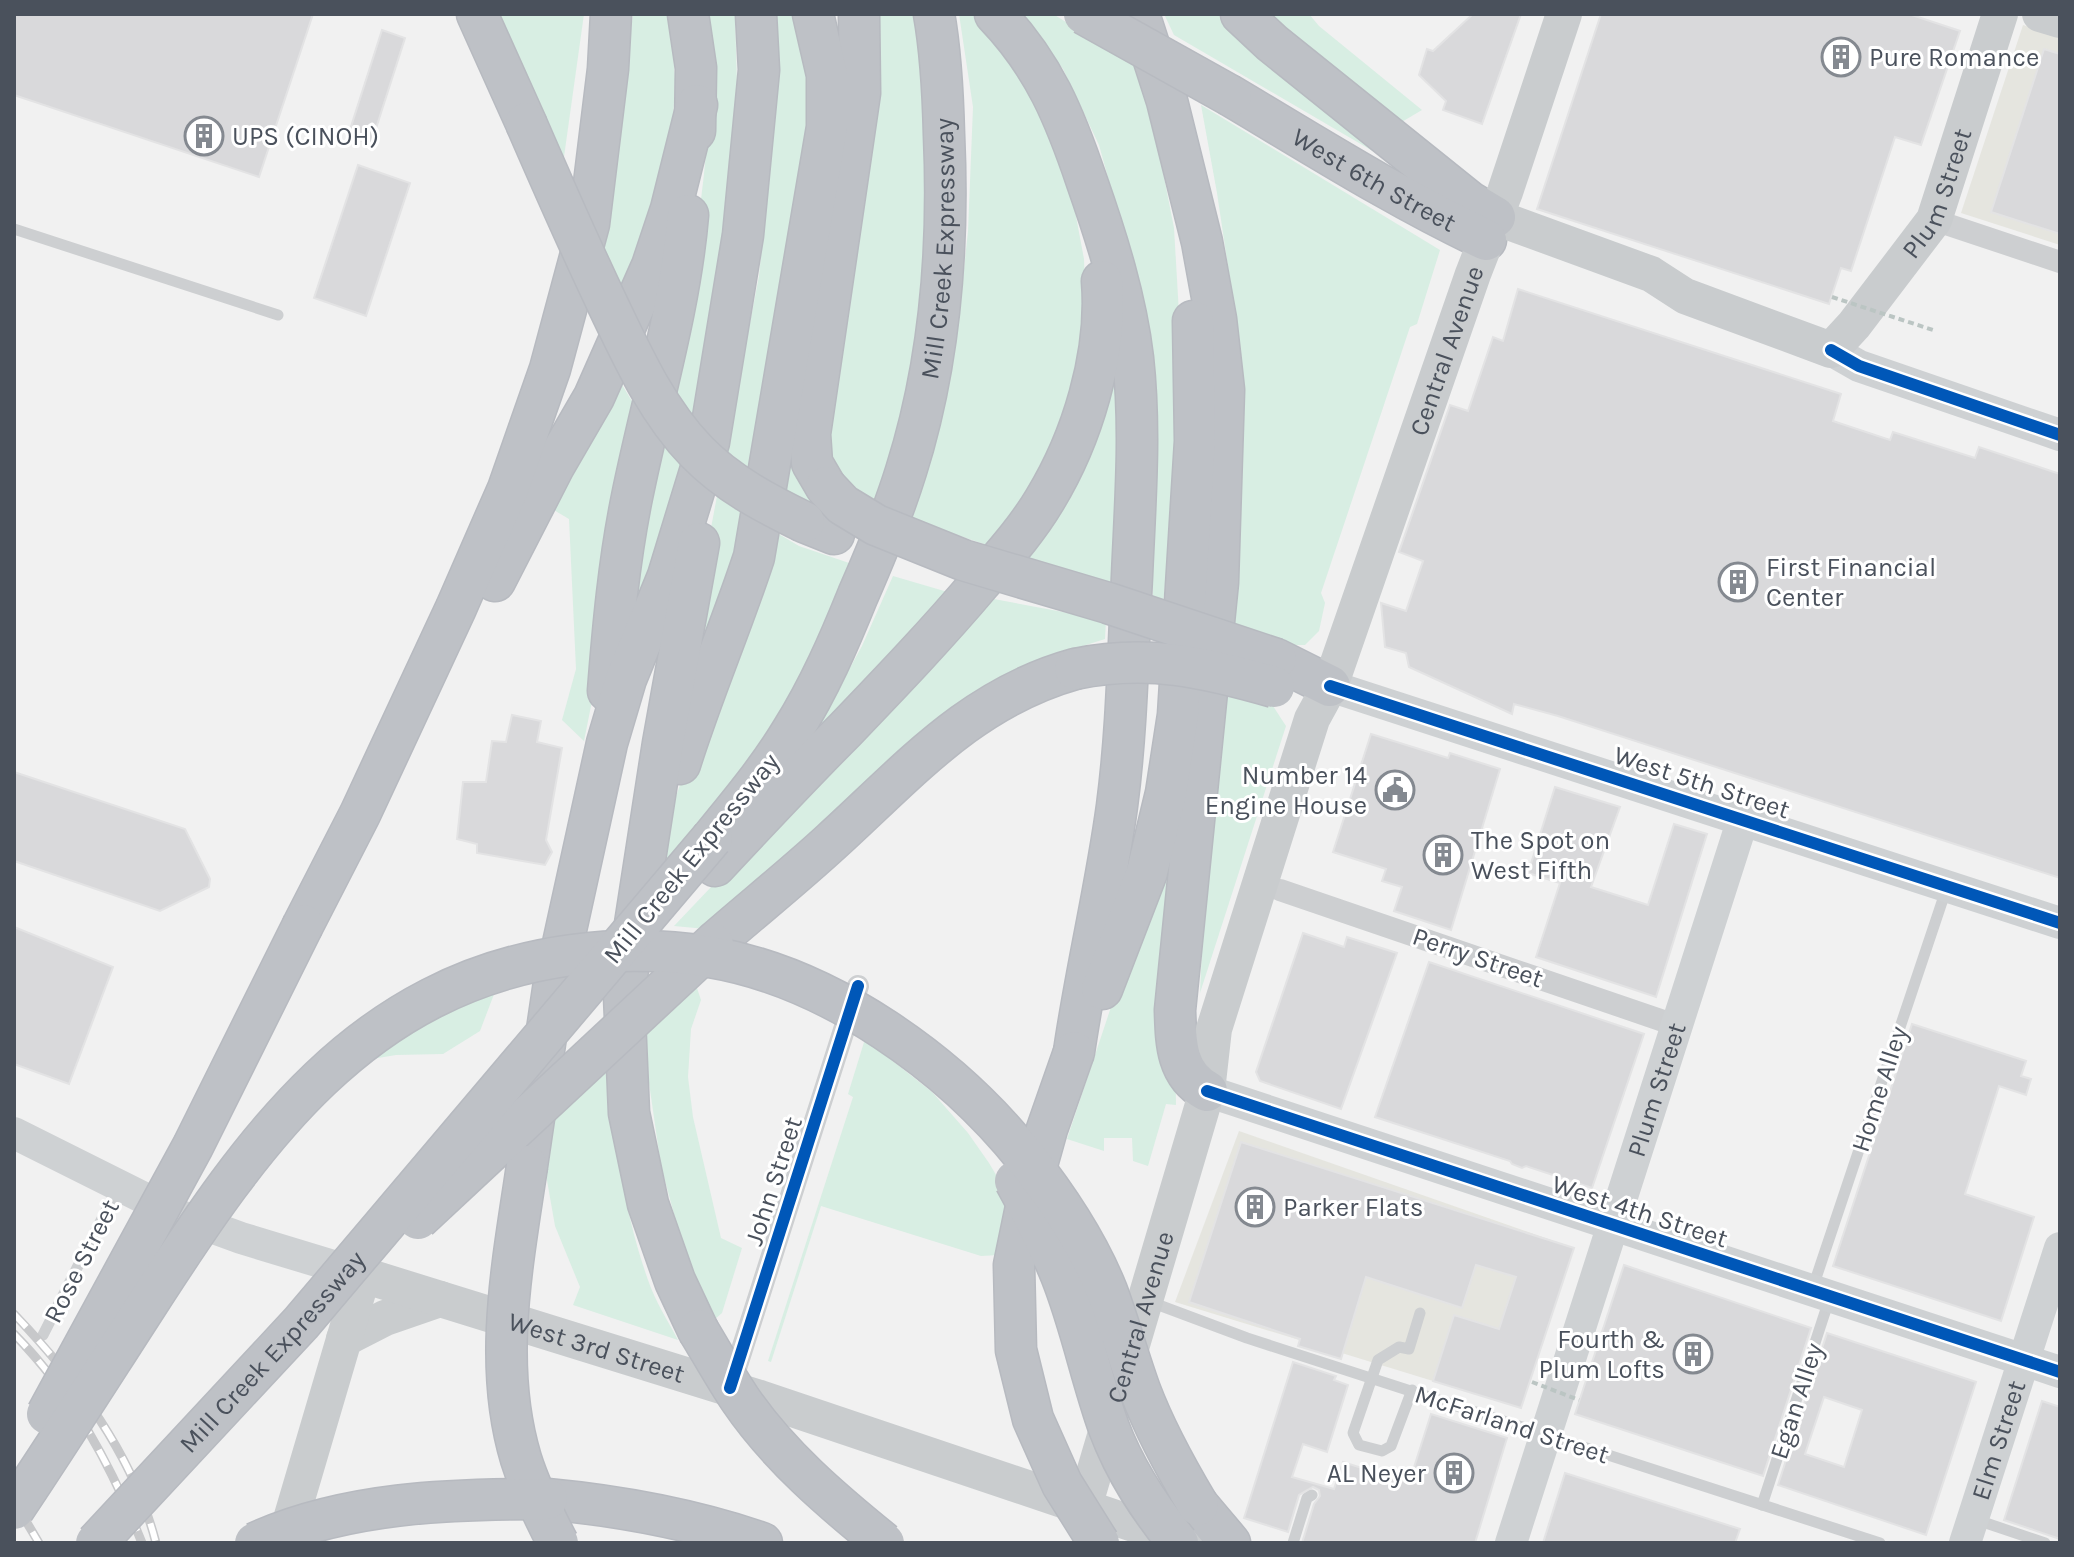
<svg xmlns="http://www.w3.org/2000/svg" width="2074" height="1557" font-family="Karla,sans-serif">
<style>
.commercial{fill:#e5e5df}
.green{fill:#d8eee3}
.building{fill:#d9d9db;stroke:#e3e3e4;stroke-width:2;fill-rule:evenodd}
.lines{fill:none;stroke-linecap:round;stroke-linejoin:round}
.highway-casing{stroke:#b7bac0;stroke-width:43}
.lane{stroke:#cdcfd1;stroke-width:11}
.street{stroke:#cdcfd1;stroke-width:22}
.secondary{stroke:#ced1d3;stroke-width:32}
.primary{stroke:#c9ccce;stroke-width:36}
.highway{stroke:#bec1c6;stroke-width:40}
.rail-casing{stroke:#c7c8ca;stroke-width:9}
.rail{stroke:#fff;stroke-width:6;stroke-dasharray:18;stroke-linecap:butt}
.highway-bridge-casing{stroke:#b7bac0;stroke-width:43;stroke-linecap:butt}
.path-bridge{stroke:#bbc5c3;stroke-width:4;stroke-dasharray:6 4;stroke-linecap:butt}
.highway-bridge{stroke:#bec1c6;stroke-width:40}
.cycleway-casing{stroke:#fff;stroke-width:17}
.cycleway{stroke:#0057b8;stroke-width:12}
.labels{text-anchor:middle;stroke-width:6;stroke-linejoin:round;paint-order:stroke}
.poi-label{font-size:26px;fill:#4a515c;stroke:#fff;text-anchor:start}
.street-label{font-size:26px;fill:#4a515c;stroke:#fff}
</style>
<rect width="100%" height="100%" fill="#f1f1f1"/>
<!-- commercial -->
<g class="commercial">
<path d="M2023,25L2060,37V245L1961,213Z"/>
<path d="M1239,1131L1574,1248L1521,1408L1175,1302Z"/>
</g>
<!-- green -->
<g class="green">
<path d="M495,14H584L563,164Z"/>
<path d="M633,14H670L675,79L671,167L626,304L595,239L616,151Z"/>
<path d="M700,14H735L737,85L725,231L713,313L692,419L667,387C686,287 711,184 708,81C708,59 703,36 700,14Z"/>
<path d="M772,14H795L808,80L810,106L751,473L725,453L759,276L772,141Z"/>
<path d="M871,14H915L926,129L928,203L916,333L900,421L874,508L851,492L823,449Z"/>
<path d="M959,14H977L1026,78L1069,179L1084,259L1086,316L1071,387L1042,472L990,546L912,520L941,422L959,316L968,231L973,107Z"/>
<path d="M1020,14H1053L1143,70L1174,228L1185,416L1163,603L1153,600L1150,446L1127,246L1099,145L1063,69Z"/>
<path d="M1164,14H1227L1412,174L1174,35Z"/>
<path d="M1266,14H1309L1319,26L1422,110L1400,123Z"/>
<path d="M1201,105L1440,250L1417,324L1410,327L1321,593L1325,603L1319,631L1305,645H1293L1227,624L1236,320L1217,193Z"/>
<path d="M1115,339L1122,483L1110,585L1016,554Z"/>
<path d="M618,378L636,408L599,666L584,741L562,720L576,669L569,519L547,506Z"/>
<path d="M791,429L838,519L782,495Z"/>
<path d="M656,435L684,469L637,621L631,542Z"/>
<path d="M717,496L744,514L741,535L695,675L684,671Z"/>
<path d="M777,533L799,546L855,565L811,662L741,772L710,814L659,869L676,796L704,720L713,723C741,663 761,598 777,533Z"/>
<path d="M893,576L951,593L826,728L820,722L862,646Z"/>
<path d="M994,599L1106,620L1105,639L1026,664L988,683L956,704L706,929L674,926L981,603L988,605Z"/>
<path d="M1221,690L1273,706L1286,726L1200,993L1206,862Z"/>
<path d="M1172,814L1176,1105L1166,1104L1148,1166L1133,1161L1132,1138H1104V1151L1067,1139L1151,887Z"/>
<path d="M695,982L701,1000L691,1029L688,1077L693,1117L721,1238L742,1248L722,1313L715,1319L687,1262L661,1166L649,1083L646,1027Z"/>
<path d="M496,989L480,1031L443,1054L396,1055L366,1060L397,1036Z"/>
<path d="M865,1039L932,1092L968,1133L989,1163L1008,1195L999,1255L981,1256L821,1206L771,1362L768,1361L853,1097L848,1094Z"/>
<path d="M607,1062C614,1135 623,1209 648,1280C655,1301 668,1321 678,1340L573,1305L580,1287L555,1226L545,1169L549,1115Z"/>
</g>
<!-- building -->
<g class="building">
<path d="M14,14H313L259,177L14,95Z"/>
<path d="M1473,14H1521L1482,124L1443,110L1446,101L1419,75L1427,49L1433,51Z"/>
<path d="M1601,14H1909L1960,31L1921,145L1895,137L1851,271L1841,268L1829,304L1537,209Z"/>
<path d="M382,30L405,38L371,144L348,136Z"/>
<path d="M2044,49L2060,54V234L1991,212Z"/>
<path d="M358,165L410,183L366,316L314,298Z"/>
<path d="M1518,289L1841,394L1833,421L1890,440L1893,432L1975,458L1979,447L2060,474V878L1558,716L1514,704L1512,714L1409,667L1406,653L1385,647L1381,603L1406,611L1423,561L1399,552L1450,405L1468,411L1493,337L1503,341Z"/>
<path d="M512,715L541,721L537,742L562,748L546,840L552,852L545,865L477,853V844L457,839L463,782H486L492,741L506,742Z"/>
<path d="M1371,734L1448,758L1450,753L1500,769L1451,930L1394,911L1402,887L1382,881L1386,869L1333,852Z"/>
<path d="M14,772L185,829L210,879L209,887L160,911L14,861Z"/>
<path d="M1555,787L1620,807L1591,887L1648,905L1674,824L1707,834L1656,997L1536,957L1560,883L1528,873Z"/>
<path d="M14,927L113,967L69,1084L14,1064Z"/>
<path d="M1303,933L1344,947L1347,937L1397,953L1341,1109L1260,1081L1256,1072Z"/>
<path d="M1429,962L1644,1034L1592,1188L1526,1166L1522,1168L1512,1164L1510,1161L1375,1117Z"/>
<path d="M1912,1024L2026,1061L2021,1076L2031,1079L2026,1095L1999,1086L1965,1194L2034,1217L2001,1321L1833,1266Z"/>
<path d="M1241,1142L1574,1248L1521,1408L1433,1381L1454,1315L1499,1329L1516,1277L1476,1265L1462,1308L1366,1277L1341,1359L1298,1346L1300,1339L1189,1302Z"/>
<path d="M1624,1265L1811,1328L1763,1476L1575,1414Z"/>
<path d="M1827,1333L1976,1382L1926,1535L1778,1485ZM1824,1397L1862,1410L1844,1467L1805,1454Z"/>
<path d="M1293,1362L1336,1376L1334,1380L1348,1385L1327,1452L1303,1444L1292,1477L1334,1489L1343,1462L1409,1483L1431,1414L1507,1438L1475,1543H1302L1314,1504L1320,1496L1319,1490L1313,1487L1299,1495L1288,1532L1244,1518Z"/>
<path d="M2042,1401L2060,1407V1539L2004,1520Z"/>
<path d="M1565,1473L1740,1529L1735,1543H1543Z"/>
</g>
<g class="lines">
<defs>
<g id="highway">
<path d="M477,14L526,123"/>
<path d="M688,14L696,68L695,131"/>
<path d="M995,14C1044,65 1065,117 1087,182C1107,239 1126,299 1133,358C1141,430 1135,505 1132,576C1128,653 1127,730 1117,806C1106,888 1086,969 1074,1052"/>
<path d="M1139,14L1167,101L1202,242L1216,319L1224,390L1218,582L1175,1010C1176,1042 1176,1074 1207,1091"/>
<path d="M1241,14L1272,43L1470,202L1495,217"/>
<path id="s6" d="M1231,96C1315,146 1397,198 1486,240"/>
<path d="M826,487L812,463L810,434L860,93L859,14"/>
<path d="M804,522L834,534"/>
<path d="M495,581L554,466L594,397L652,266L671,209L697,105"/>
<path d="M1276,659L1330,686"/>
<path d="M608,691C613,626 619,561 632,497C651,403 680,310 688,215"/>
<path d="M680,764C702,694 731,627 754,557L827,127V75L813,14"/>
<path id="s7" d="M712,838C740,804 769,769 792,731C819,688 839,642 858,595C876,554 893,513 906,471C940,364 949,246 944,135C943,95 941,53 934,14"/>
<path d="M715,866C758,820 801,774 845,730C891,682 937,634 980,583C1003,556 1026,531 1044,501C1082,439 1108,355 1102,281"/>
<path d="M303,925L360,814L456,608L508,489L550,369L589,224L608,69L611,14"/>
<path d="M715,942C754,908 794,876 832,841C909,771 971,698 1075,669"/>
<path d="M1102,989L1147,872L1166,793L1178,715L1195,441L1193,321"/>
<path d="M527,1166L553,989L607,743L626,679L668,576L709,442L743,235L759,70L756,14"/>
<path d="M698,1330L675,1281L648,1204L629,1113L624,995L663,743L699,543"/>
<path d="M547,1499C621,1506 692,1519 762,1543"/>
<path d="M1198,1505L1230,1543"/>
</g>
</defs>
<!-- highway casing -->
<use href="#highway" class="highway-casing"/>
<!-- lane -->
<g class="lane">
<path d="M14,229L278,315"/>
<path d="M1813,1287L1946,890"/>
<path d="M1148,1301L1247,1338L1880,1543"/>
<path d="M43,1335L117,1189"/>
<path d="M1412,1390L1391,1446L1382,1451L1359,1445L1353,1433L1378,1360L1399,1347L1409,1349L1420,1313"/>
<path d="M1762,1505L1829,1300"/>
<path d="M1974,1519L2045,1543"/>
<path d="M1293,1543L1307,1498L1312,1495"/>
</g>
<!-- street -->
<g class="street">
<path d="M1934,220L2060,262"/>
<path d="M1280,890L1675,1025"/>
<path d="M730,1387L858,986"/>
</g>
<!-- secondary -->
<g class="secondary">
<path d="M1831,350L1859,366L2060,435"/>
<path d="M1330,686L2060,923"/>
<path d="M1207,1091L2060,1372"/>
<path d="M14,1133L178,1215L241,1238L363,1275"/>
<path id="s1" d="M1511,1543L1743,819"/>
<path id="s2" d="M1965,1543L2060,1248"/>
</g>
<!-- primary -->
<g class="primary">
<path d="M2040,14L2060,20"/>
<path id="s3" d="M1495,217L1651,274L1685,296L1831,350L1854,325L1934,220L2000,14"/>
<path d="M344,1339L385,1318L440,1299"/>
<path id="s4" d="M1084,1507L1207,1091L1214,1029L1312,719L1330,686L1473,274L1505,192L1564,14"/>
<path id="s5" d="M284,1543L363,1275L760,1398L1184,1541"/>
</g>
<!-- highway -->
<use href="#highway" class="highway"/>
<defs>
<g id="rail">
<path d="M14,1314C76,1379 133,1454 156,1543"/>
<path d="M14,1334C73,1394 111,1465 142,1543"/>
<path d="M14,1501L39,1543"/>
</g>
</defs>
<!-- rail casing -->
<use href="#rail" class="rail-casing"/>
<!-- rail -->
<use href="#rail" class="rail"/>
<defs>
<g id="highway-bridge">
<path d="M1084,14L1231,96"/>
<path d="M526,123C552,183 578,242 606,301C631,353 656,410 697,452C727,483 765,503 804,522"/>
<path d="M826,487L843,505L876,525L963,560L1108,603L1276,659"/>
<path d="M1075,669C1148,654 1204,667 1274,687"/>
<path d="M1074,1052L1047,1129L1028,1197L1014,1265L1016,1350L1033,1419L1062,1484L1099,1543"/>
<path d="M527,1166C513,1262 492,1363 521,1459C530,1488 544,1516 558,1543"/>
<path d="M1015,1181C1032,1212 1048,1243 1061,1275C1081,1325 1091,1378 1109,1428C1125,1471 1149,1507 1178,1543"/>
<path d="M418,1219L713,944"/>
<path d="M698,1330C712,1353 725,1377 740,1399C778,1455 832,1501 884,1543"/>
<path d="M47,1414L193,1146L303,925"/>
<path d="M14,1509C59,1442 102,1374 146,1306C253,1140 361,983 572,955C618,949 664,949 710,957C830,977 951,1064 1026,1158C1057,1197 1088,1244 1107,1291C1119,1323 1128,1357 1140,1390C1155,1430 1176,1468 1198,1505"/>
<path id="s8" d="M96,1543L301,1323L712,838"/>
<path d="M255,1543C346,1502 448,1499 547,1499"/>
</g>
</defs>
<!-- highway-bridge casing -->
<use href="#highway-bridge" class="highway-bridge-casing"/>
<!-- path-bridge -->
<g class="path-bridge">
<path d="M1832,297L1933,330"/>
<path d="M1532,1382L1579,1400"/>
</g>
<!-- highway-bridge -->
<use href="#highway-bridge" class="highway-bridge"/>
<defs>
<g id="cycleway">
<path d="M1831,350L1859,366L2060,435"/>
<path d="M1330,686L2060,923"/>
<path d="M1207,1091L2060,1372"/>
<path d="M730,1388L858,986"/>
</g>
</defs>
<!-- cycleway casing -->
<use href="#cycleway" class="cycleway-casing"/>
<!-- cycleway -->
<use href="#cycleway" class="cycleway"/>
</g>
<!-- icons -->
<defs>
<symbol id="building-ring" viewBox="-11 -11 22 22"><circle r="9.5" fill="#fff" stroke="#848990" stroke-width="1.5"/><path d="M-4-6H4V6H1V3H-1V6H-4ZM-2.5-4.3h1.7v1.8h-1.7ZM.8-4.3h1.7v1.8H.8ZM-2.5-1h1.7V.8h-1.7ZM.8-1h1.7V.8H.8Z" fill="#848990"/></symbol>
<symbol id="civic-ring" viewBox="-11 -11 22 22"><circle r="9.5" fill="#fff" stroke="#848990" stroke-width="1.5"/><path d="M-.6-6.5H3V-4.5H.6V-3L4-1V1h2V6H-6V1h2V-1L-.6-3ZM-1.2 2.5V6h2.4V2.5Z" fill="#848990"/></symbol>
</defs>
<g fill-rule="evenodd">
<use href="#building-ring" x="1819" y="35" width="44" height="44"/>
<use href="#building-ring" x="182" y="114" width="44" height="44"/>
<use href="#building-ring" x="1716" y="560" width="44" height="44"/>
<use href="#civic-ring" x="1373" y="768" width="44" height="44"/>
<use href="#building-ring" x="1421" y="833" width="44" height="44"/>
<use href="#building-ring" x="1233" y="1185" width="44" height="44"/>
<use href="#building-ring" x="1671" y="1332" width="44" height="44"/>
<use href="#building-ring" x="1432" y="1451" width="44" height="44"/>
</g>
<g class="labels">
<!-- poi labels -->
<g class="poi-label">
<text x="1869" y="66">Pure Romance</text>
<text x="232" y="145">UPS (CINOH)</text>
<text x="1766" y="576">First Financial<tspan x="1766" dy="30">Center</tspan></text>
<text x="1367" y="784" text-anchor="end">Number 14<tspan x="1367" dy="30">Engine House</tspan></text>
<text x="1471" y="849">The Spot on<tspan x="1471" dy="30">West Fifth</tspan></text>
<text x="1283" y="1216">Parker Flats</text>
<text x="1665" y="1348" text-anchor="end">Fourth &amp;<tspan x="1665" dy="30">Plum Lofts</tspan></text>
<text x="1426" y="1482" text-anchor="end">AL Neyer</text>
</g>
<!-- street labels -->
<g class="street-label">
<text dy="9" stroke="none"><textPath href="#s6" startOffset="166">West 6th Street</textPath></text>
<text dy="9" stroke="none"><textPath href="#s3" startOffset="554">Plum Street</textPath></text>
<text dy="9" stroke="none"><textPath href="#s7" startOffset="644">Mill Creek Expressway</textPath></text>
<text dy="9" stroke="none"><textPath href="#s4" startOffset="1214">Central Avenue</textPath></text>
<text transform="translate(1702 782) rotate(18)" y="9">West 5th Street</text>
<text transform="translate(691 858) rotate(-51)" y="9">Mill Creek Expressway</text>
<text transform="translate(1478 957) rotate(19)" y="9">Perry Street</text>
<text dy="9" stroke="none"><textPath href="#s1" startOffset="476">Plum Street</textPath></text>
<text transform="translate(1879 1089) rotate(-72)" y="9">Home Alley</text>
<text transform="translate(773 1181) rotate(-72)" y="9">John Street</text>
<text transform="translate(1640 1211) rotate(18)" y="9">West 4th Street</text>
<text transform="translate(81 1261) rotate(-63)" y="9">Rose Street</text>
<text dy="9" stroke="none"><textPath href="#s4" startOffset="198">Central Avenue</textPath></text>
<text dy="9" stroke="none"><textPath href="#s5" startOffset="524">West 3rd Street</textPath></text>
<text dy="9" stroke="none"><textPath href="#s8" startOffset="260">Mill Creek Expressway</textPath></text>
<text transform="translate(1796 1401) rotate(-72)" y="9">Egan Alley</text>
<text transform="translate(1512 1424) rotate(18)" y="9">McFarland Street</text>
<text dy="9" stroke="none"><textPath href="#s2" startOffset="108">Elm Street</textPath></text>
</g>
</g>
<!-- border -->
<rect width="2074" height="1557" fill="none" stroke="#4a515c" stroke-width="32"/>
</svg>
